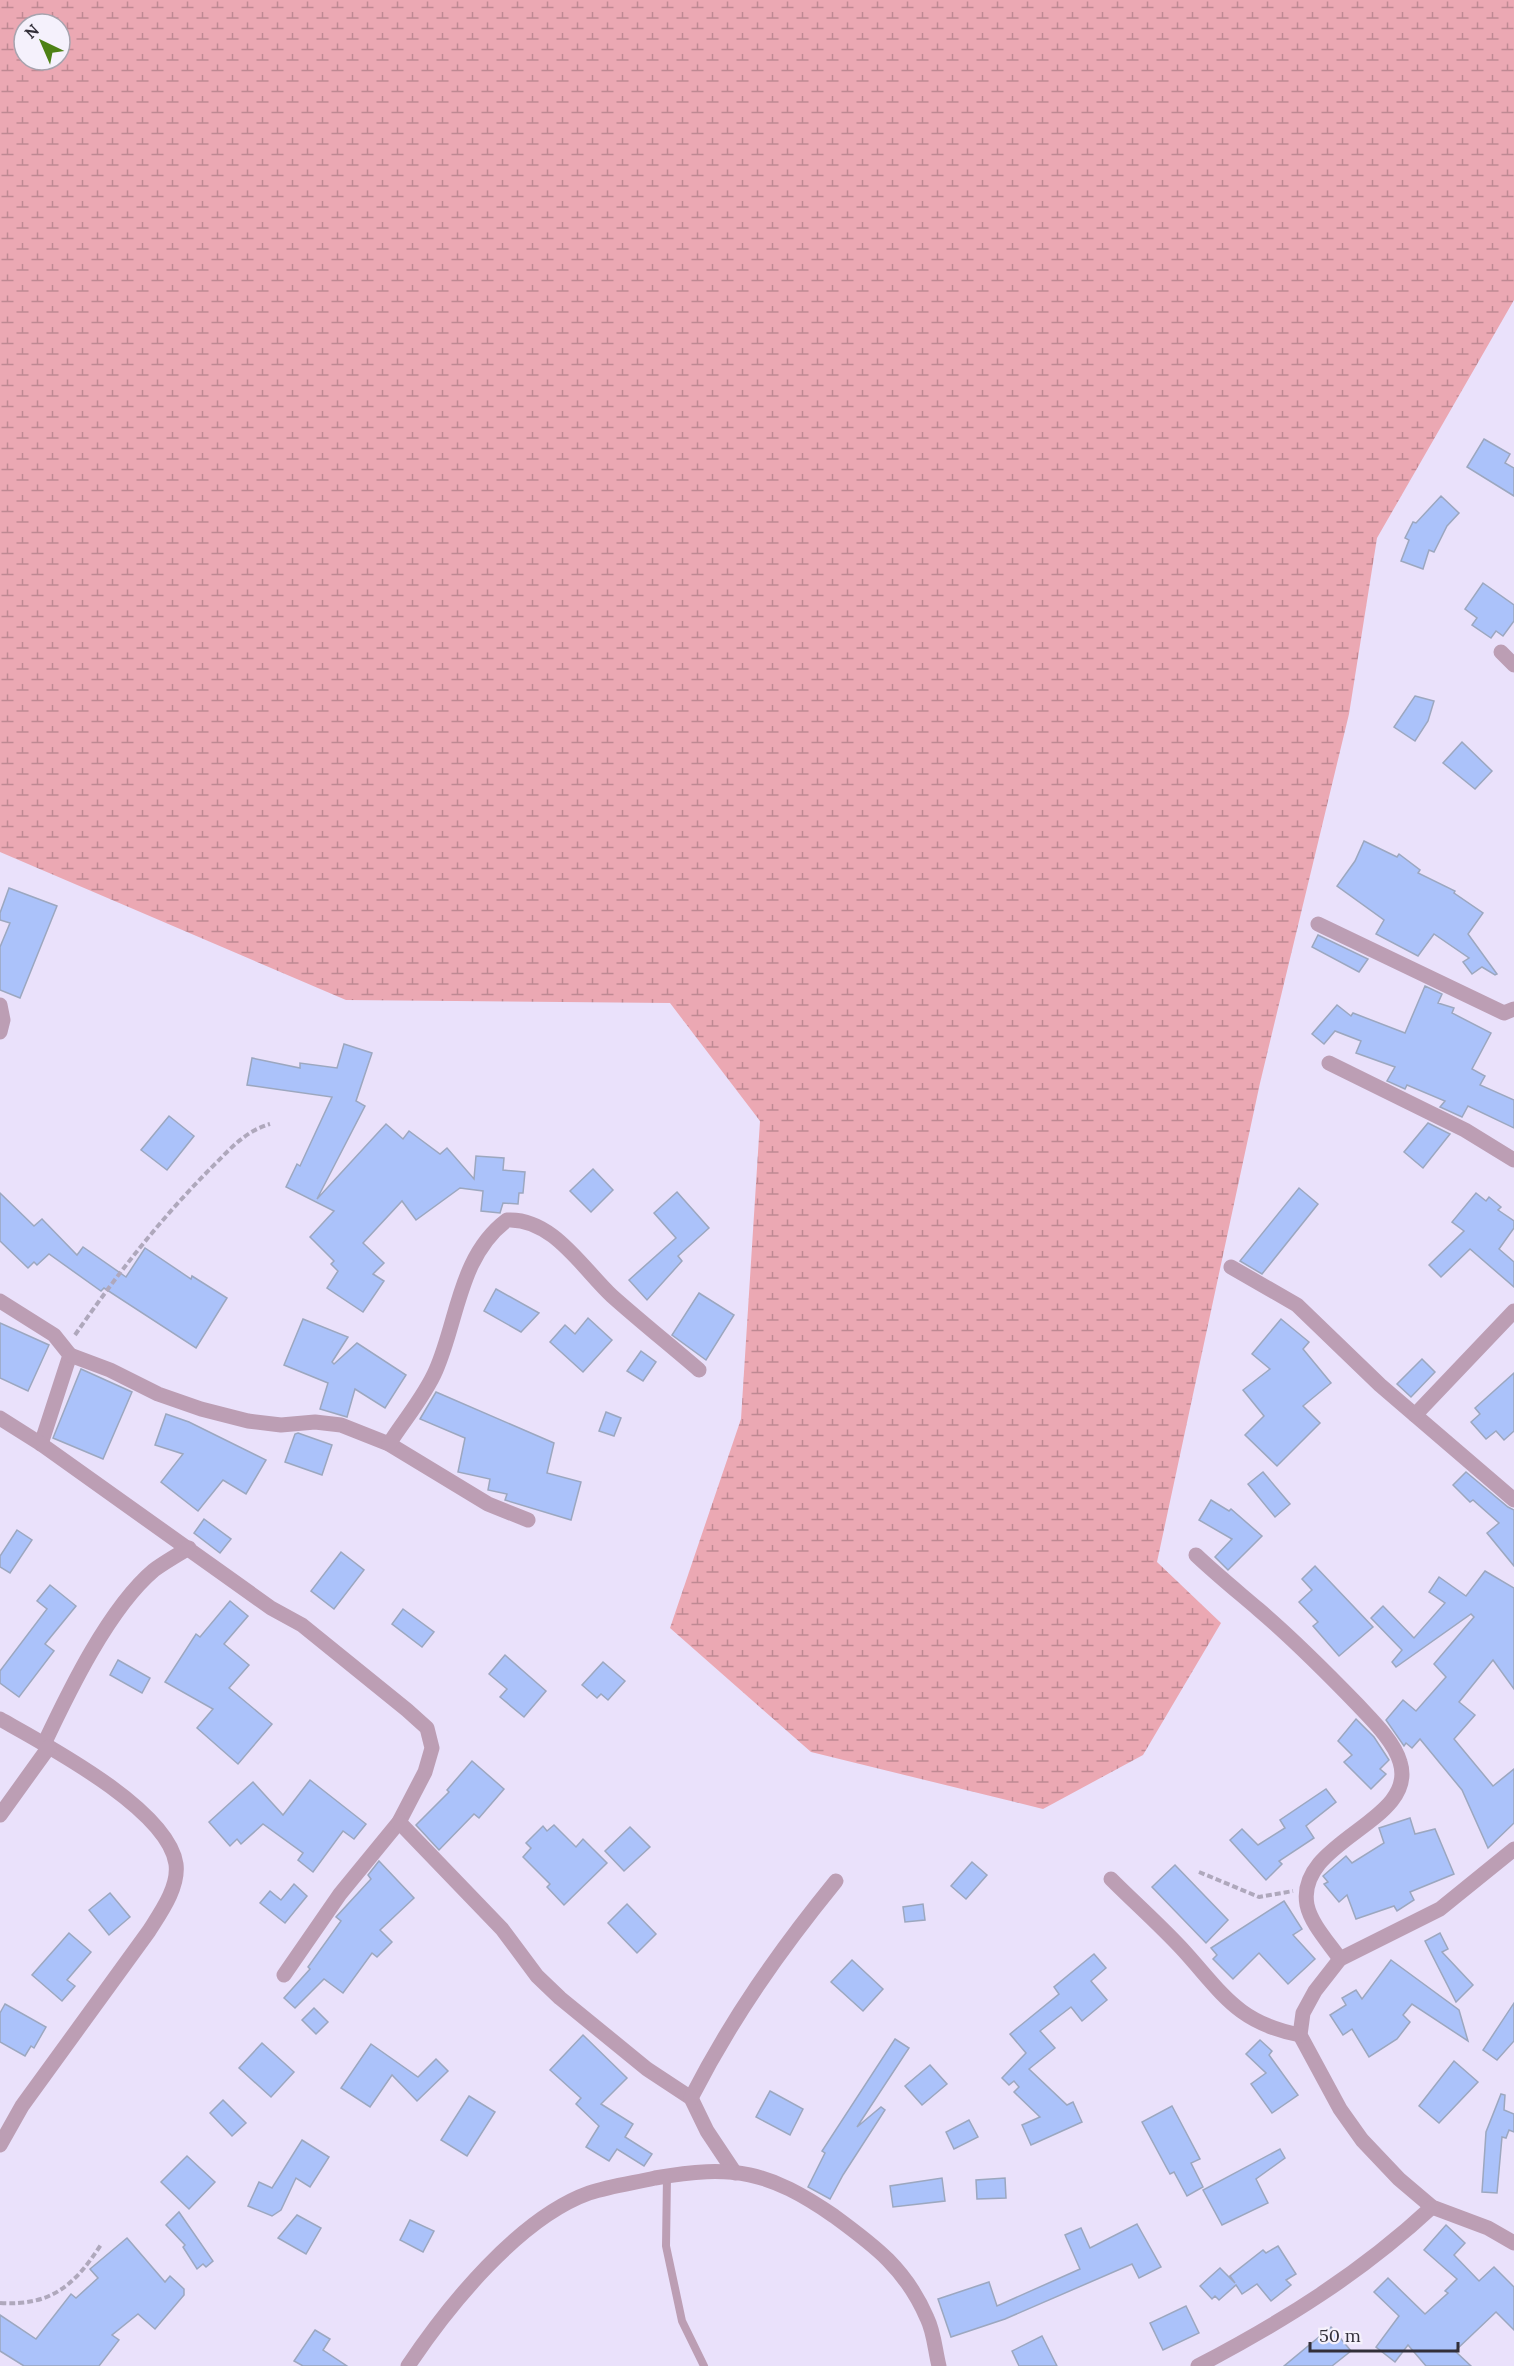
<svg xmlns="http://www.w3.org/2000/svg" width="1514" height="2366" font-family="Lora,serif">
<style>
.wetland{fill:url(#wetland-marsh);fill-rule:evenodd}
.building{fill:#abc2fa;stroke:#9ca7bf;stroke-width:1.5}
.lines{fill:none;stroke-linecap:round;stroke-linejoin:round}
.path{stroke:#afa8bc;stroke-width:4;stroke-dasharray:6 3;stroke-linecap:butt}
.lane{stroke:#bc9eb4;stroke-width:8}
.street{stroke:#bc9eb4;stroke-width:15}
</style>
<defs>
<pattern id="wetland-marsh" width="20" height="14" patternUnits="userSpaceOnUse" patternTransform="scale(1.5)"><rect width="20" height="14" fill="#eba8b3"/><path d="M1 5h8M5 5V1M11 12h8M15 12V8" fill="none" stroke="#bf8993"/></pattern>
</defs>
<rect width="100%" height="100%" fill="#eae1fb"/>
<!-- wetland -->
<path class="wetland" d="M0,0H1514V300L1377,538L1349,714L1260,1083L1157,1562L1221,1623L1143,1755L1043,1809L811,1752L670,1628L741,1419L760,1121L670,1003L346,1000L0,852ZM24,24H60V60H24Z"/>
<!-- building -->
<g class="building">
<path d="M1484,439L1510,454L1505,463L1514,468V496L1467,467Z"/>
<path d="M1441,496L1459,513L1447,526L1434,552L1429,550L1423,569L1401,561L1409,540L1405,538L1413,522L1416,523Z"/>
<path d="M1483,583L1514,605V621L1503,636L1496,631L1491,638L1472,625L1477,618L1465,609Z"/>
<path d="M1415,696L1434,701L1428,721L1415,741L1394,727Z"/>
<path d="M1462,742L1492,771L1475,789L1443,763Z"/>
<path d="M1364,841L1397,857L1399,854L1420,870L1418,873L1455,891L1454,893L1483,913L1468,934L1497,974L1495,975L1482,967L1472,974L1463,962L1469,958L1434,934L1418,956L1376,934L1384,920L1337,886L1355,861Z"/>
<path d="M9,888L57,906L20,998L0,990V947L10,923L0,920V913Z"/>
<path d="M1318,935L1368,959L1359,972L1312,947Z"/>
<path d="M1425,986L1442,994L1438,1003L1454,1008L1452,1013L1491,1033L1472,1069L1485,1076L1480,1085L1514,1100V1128L1468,1106L1462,1117L1440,1107L1445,1101L1407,1085L1405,1089L1387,1081L1395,1067L1356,1053L1361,1041L1335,1031L1324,1044L1312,1034L1337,1005L1351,1016L1353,1013L1405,1033Z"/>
<path d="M344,1044L372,1053L356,1101L365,1106L317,1199L386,1124L403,1139L409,1131L440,1154L447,1148L474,1179L476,1156L504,1158L503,1170L525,1172L523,1193H519L518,1204L503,1203L500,1213L481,1211L483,1191L460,1188L416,1220L402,1201L363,1243L384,1263L373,1274L384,1281L363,1312L327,1288L338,1271L331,1264L334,1261L310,1237L334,1211L286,1187L297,1164L300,1166L332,1097L247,1085L252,1058L300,1068V1063L337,1068Z"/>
<path d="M169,1116L194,1136L167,1170L141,1150Z"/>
<path d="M1428,1123L1450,1134L1423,1168L1404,1152Z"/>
<path d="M593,1169L613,1190L591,1212L570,1191Z"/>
<path d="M1299,1188L1318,1204L1262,1274L1240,1261Z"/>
<path d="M677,1192L709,1228L678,1256L682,1261L647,1300L629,1280L676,1238L654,1213Z"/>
<path d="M0,1193L34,1226L42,1219L77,1255L83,1247L126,1277L145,1248L191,1279L192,1276L227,1298L196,1348L104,1288L101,1291L49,1254L37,1265L34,1262L28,1268L0,1241Z"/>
<path d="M1476,1193L1486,1201L1489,1197L1501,1207L1498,1210L1514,1221V1228L1499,1249L1514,1262V1287L1470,1249L1441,1277L1429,1265L1464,1231L1452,1222Z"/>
<path d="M496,1289L539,1313L521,1332L484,1311Z"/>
<path d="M699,1293L734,1315L706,1360L672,1335Z"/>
<path d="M588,1318L612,1340L583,1372L550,1342L565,1325L575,1334Z"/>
<path d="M303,1319L348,1337L332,1362L334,1364L357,1343L406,1375L385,1408L355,1389L347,1417L320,1409L328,1383L284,1365Z"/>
<path d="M1281,1319L1309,1342L1303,1349L1331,1383L1303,1406L1320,1423L1277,1466L1245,1435L1264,1416L1243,1390L1270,1369L1252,1354Z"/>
<path d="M0,1323L49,1345L28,1391L0,1378Z"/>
<path d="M641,1351L656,1362L643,1381L627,1371Z"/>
<path d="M1422,1359L1435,1372L1411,1397L1397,1384Z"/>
<path d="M81,1369L132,1392L103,1459L53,1438Z"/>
<path d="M1514,1373V1431L1504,1440L1496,1431L1486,1439L1471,1422L1480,1414L1475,1408Z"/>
<path d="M436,1392L554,1443L547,1473L581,1482L571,1520L505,1500L507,1494L488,1490L490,1479L458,1472L465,1438L420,1419Z"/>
<path d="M606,1412L621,1418L614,1436L599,1431Z"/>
<path d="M166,1414L189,1422L266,1460L246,1494L223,1480L198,1511L161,1482L183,1454L155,1445Z"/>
<path d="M298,1433L332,1445L322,1475L285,1462L295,1434Z"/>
<path d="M1263,1472L1290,1504L1275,1517L1248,1484Z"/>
<path d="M1466,1472L1508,1507L1514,1510V1566L1487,1533L1499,1523L1473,1500L1470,1502L1453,1485Z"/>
<path d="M1211,1500L1229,1511L1231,1509L1262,1536L1228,1570L1215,1557L1232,1539L1199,1520Z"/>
<path d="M204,1519L231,1539L220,1553L194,1533Z"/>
<path d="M17,1530L32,1540L10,1573L0,1567V1556Z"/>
<path d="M341,1552L364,1570L334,1609L311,1591Z"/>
<path d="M1315,1566L1373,1627L1339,1656L1313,1626L1318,1622L1299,1602L1312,1590L1302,1579Z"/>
<path d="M1485,1571L1514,1588V1689L1493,1660L1459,1702L1475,1715L1454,1739L1493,1786L1514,1769V1823L1488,1848L1462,1790L1420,1739L1412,1748L1406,1743L1404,1746L1386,1720L1403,1700L1416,1711L1446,1677L1434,1664L1474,1617L1471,1614L1396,1667L1392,1662L1402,1650L1371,1618L1383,1606L1414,1638L1445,1603L1429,1592L1439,1577L1466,1596Z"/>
<path d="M50,1585L76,1606L45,1644L54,1651L19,1697L0,1683V1671L47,1609L37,1601Z"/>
<path d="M230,1601L248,1616L224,1644L249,1665L229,1688L272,1724L238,1764L197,1728L213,1709L165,1682L196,1634L200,1637Z"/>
<path d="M403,1609L434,1632L422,1647L392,1624Z"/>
<path d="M505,1655L546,1691L524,1717L500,1697L507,1689L489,1674Z"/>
<path d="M118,1660L150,1678L142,1693L110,1675Z"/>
<path d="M603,1662L625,1681L608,1700L601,1694L597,1698L582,1685Z"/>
<path d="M1356,1719L1374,1737L1389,1760L1380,1769L1386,1774L1371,1789L1344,1762L1352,1755L1338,1741Z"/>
<path d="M472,1761L504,1789L479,1818L474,1814L439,1850L416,1825L449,1792L447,1790Z"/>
<path d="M310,1780L366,1824L354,1839L343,1831L313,1872L298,1860L303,1853L263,1824L241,1844L237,1839L230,1846L209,1822L253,1782L283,1815Z"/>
<path d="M1326,1789L1336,1802L1306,1826L1314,1838L1279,1861L1282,1864L1266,1880L1230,1840L1242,1829L1258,1845L1285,1828L1280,1820Z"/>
<path d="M1410,1818L1415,1834L1435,1829L1454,1874L1410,1892L1414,1900L1397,1911L1394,1906L1356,1919L1347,1895L1339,1902L1324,1884L1328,1882L1323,1876L1346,1856L1352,1863L1384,1843L1379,1828Z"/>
<path d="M554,1825L576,1847L583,1839L607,1863L564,1905L547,1887L550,1884L523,1857L531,1848L526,1843L543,1826L547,1831Z"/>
<path d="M630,1827L650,1847L624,1871L605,1851Z"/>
<path d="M379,1861L414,1898L380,1930L392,1942L377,1957L372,1953L343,1993L324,1979L295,2008L284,1998L310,1969L308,1967L341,1921L336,1917L371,1879L368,1875Z"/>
<path d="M972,1862L987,1875L966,1899L951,1886Z"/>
<path d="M1175,1865L1228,1920L1206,1943L1152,1887Z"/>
<path d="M294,1884L307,1896L285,1923L260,1903L270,1891L281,1900Z"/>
<path d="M110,1893L130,1917L109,1935L89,1910Z"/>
<path d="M1284,1901L1302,1929L1293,1935L1315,1959L1288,1984L1259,1953L1233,1979L1213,1959L1217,1955L1211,1948Z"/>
<path d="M627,1904L656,1934L637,1953L608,1923Z"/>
<path d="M923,1904L925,1920L905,1922L903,1907Z"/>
<path d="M69,1933L91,1952L67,1980L75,1986L62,2001L32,1975Z"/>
<path d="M1440,1933L1448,1949L1442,1952L1473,1985L1456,2002L1425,1941Z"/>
<path d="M1094,1954L1106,1968L1091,1981L1107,2000L1082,2021L1071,2007L1040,2031L1055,2048L1029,2069L1067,2105L1073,2102L1082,2122L1031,2145L1022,2125L1040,2117L1014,2092L1019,2087L1014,2081L1009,2085L1002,2078L1026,2053L1010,2034L1059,1994L1054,1987Z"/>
<path d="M852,1960L883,1989L863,2011L831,1982Z"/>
<path d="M1391,1960L1459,2010L1468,2041L1412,2004L1403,2015L1410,2022L1397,2039L1369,2057L1352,2029L1343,2035L1330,2015L1346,2005L1342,1998L1356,1990L1362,1999Z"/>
<path d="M1514,2003V2041L1497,2060L1483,2050Z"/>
<path d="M5,2004L46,2027L34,2048L31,2046L25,2056L0,2042V2013Z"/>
<path d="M314,2008L328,2022L316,2034L302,2020Z"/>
<path d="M583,2035L627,2078L601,2104L633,2124L625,2137L652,2154L644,2166L617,2149L609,2161L586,2147L599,2126L576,2104L581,2098L550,2070Z"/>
<path d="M895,2039L909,2048L857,2127L881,2107L885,2110L843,2175L830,2199L808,2187L825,2153L822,2151Z"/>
<path d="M1260,2040L1272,2051L1269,2055L1298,2095L1272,2113L1251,2084L1266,2073L1246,2054Z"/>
<path d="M262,2043L294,2072L271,2097L239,2068Z"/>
<path d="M371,2044L418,2077L436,2059L448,2071L417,2101L392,2075L370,2107L341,2088Z"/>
<path d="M1454,2061L1478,2082L1439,2123L1419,2106Z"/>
<path d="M930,2065L947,2084L922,2105L905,2086Z"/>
<path d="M770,2091L803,2109L790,2135L756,2117Z"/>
<path d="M1501,2094L1505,2095L1504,2110L1514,2114V2132L1509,2130L1506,2138L1502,2137L1497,2193L1482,2192L1486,2132Z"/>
<path d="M469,2096L495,2112L467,2156L441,2140Z"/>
<path d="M223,2100L246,2123L232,2136L210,2113Z"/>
<path d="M1172,2106L1200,2159L1191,2163L1203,2187L1187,2196L1174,2172L1170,2174L1142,2122Z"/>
<path d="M969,2120L978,2137L954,2149L946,2132Z"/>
<path d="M302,2140L329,2157L310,2187L296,2178L281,2210L272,2216L248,2206L259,2182L272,2188Z"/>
<path d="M1280,2149L1285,2158L1256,2179L1268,2203L1222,2225L1203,2190Z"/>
<path d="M187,2156L215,2182L189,2209L161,2182Z"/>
<path d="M942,2178L945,2201L893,2207L890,2186Z"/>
<path d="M1005,2178L1006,2198L977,2199L976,2180Z"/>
<path d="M179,2212L213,2261L206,2267L203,2264L197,2269L183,2247L185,2245L166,2225Z"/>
<path d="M297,2215L321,2228L306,2254L278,2238Z"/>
<path d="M410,2220L434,2231L423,2252L400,2240Z"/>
<path d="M1137,2224L1161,2267L1139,2278L1132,2264L1005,2319L951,2337L938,2299L989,2282L997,2306L1080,2269L1065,2235L1081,2228L1090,2248Z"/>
<path d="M1446,2225L1465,2243L1454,2255L1479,2281L1494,2267L1514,2287V2330L1496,2312L1455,2351L1471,2366H1426L1408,2345L1395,2362L1376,2347L1399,2316L1374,2292L1388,2278L1425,2314L1448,2293L1445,2291L1457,2279L1424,2250Z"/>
<path d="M127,2238L165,2282L170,2276L184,2289V2295L155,2329L138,2314L112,2335L119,2340L99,2366H24L0,2351V2315L36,2339L71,2294L76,2298L98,2278L90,2269Z"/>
<path d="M1278,2246L1296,2274L1286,2280L1291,2285L1271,2301L1257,2284L1242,2294L1236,2285L1219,2300L1215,2296L1212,2299L1200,2286L1220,2268L1235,2283L1230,2276L1263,2250L1266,2253Z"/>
<path d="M1186,2306L1199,2333L1163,2350L1150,2323Z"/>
<path d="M1331,2327L1351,2351L1332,2366H1284Z"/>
<path d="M315,2330L330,2339L323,2350L347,2366H303L294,2361Z"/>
<path d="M1042,2336L1057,2366H1019L1012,2351Z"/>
</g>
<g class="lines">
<!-- path -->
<g class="path">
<path d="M75,1335C118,1273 161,1218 215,1164C232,1147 246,1131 270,1124"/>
<path d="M1199,1872L1259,1897L1293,1891"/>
<path d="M0,2303C52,2306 75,2285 102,2243"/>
</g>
<!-- lane -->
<path class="lane" d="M667,2176L666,2246L682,2321L704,2366"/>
<!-- street -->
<g class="street">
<path d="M1501,652L1514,665"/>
<path d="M1318,924L1504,1013L1514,1009"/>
<path d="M0,1005L3,1020L0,1032"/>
<path d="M1329,1063L1465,1130L1514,1160"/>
<path d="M1231,1267L1297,1305L1380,1385L1514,1500"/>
<path d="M0,1301L54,1335L70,1355L41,1444"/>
<path d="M70,1355L110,1370L158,1394L201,1409L248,1421L281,1425L315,1422L341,1425L389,1444L488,1504L528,1520"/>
<path d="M1415,1415L1514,1311"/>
<path d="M0,1418L41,1444L271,1608L302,1625L407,1710L427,1728L432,1748L425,1772L399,1822L340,1894L284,1975"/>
<path d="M389,1444C404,1420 425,1396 436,1370C458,1320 459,1256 507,1220C552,1217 583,1269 612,1296C640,1321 670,1345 699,1370"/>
<path d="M1196,1555C1216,1574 1237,1591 1258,1609C1292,1638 1325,1671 1357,1704C1372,1720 1394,1741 1400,1762C1419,1822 1295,1840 1307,1905C1311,1924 1329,1943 1340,1959"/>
<path d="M0,1719C46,1745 168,1809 176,1864C179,1887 161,1912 149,1931L22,2106L0,2145"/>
<path d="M44,1744C69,1691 109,1608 154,1570C165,1562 177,1555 189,1548"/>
<path d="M0,1815L49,1747"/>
<path d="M399,1822L502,1929L537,1976L560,1998L647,2069L691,2098L707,2131L735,2173"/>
<path d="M1514,1849L1440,1909L1340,1959L1315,1991L1303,2013L1300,2035L1340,2109L1362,2140L1399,2179L1432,2207L1488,2228L1514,2243"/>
<path d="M1111,1879C1135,1903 1161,1926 1184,1951C1223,1994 1238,2023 1300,2035"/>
<path d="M691,2098C732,2018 779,1951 836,1881"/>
<path d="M408,2366C448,2306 519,2218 589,2193C610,2186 633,2183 655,2178C733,2164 769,2171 834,2216C875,2246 906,2269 927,2318C934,2332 935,2350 939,2366"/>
<path d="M1198,2366C1284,2321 1361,2273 1432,2207"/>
</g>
</g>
<!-- north arrow -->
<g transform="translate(42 42) rotate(316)"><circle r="28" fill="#f5f1fc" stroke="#a7a3ae" stroke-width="1.5"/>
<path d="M0-4.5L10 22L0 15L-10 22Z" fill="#4d8115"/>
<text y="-9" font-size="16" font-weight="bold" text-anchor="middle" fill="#322f39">N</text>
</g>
<!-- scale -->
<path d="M1310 2342v9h148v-9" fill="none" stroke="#322f39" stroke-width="3"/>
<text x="1319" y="2342" font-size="18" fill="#322f39" stroke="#f5f1fc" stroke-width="4.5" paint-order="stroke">50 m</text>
</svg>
